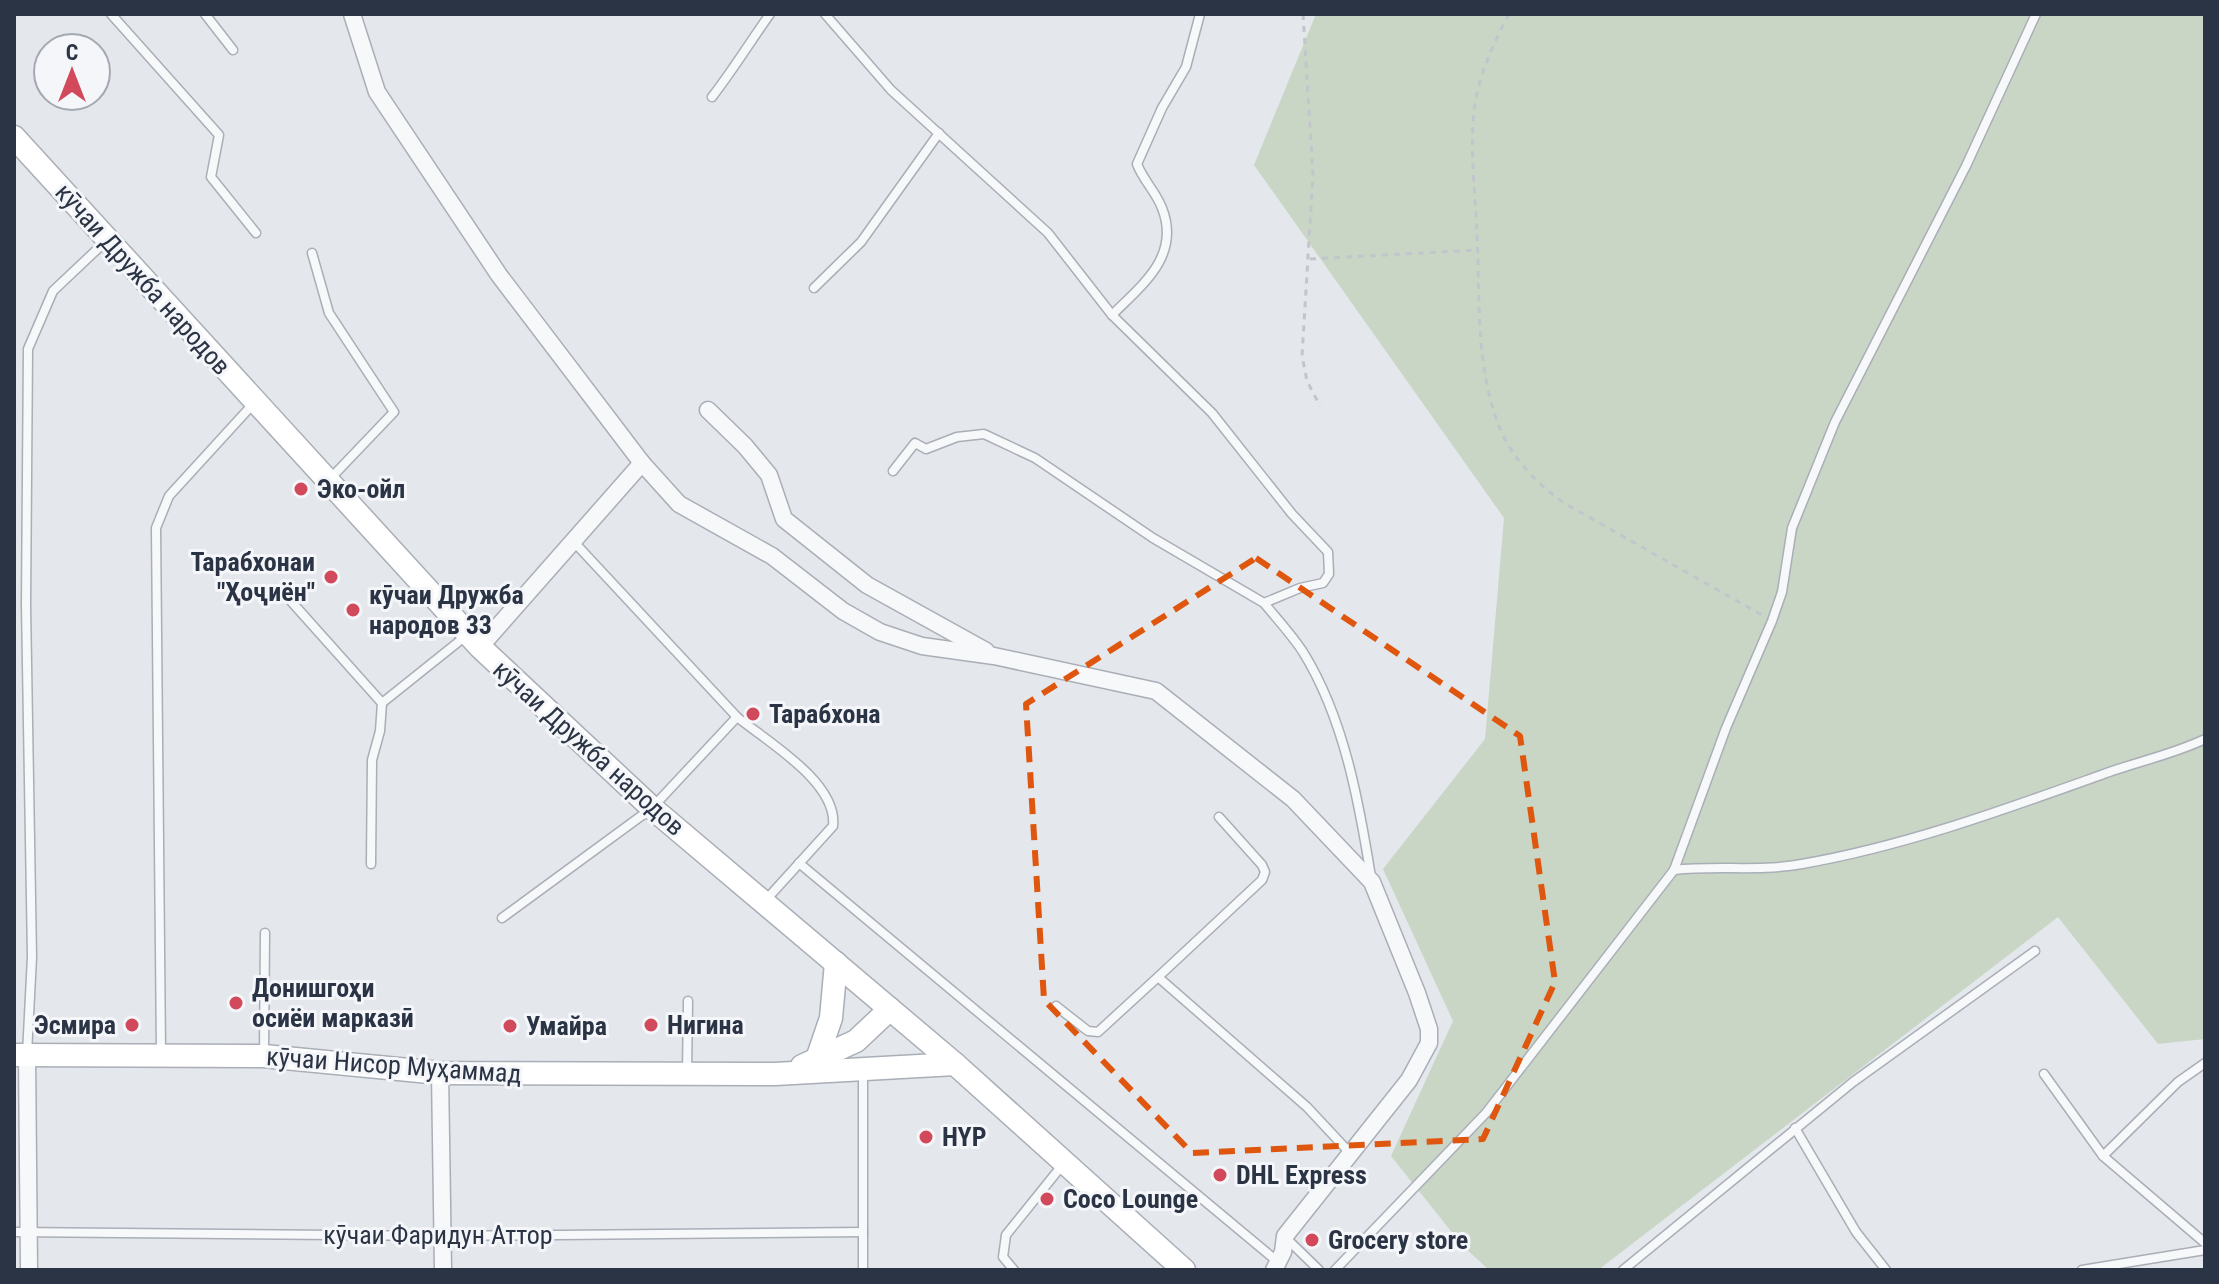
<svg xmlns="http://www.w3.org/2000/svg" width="2219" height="1284" font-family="'Roboto Condensed',sans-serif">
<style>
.green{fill:#c9d6c5}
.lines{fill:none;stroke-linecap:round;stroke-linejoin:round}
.lane-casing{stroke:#a9aeb7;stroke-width:11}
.street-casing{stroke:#a9aeb7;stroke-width:19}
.secondary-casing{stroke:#a9aeb7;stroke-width:25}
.path{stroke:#c2c5cb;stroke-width:3;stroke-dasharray:6 6;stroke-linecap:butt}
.lane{stroke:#f7f8fa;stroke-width:8}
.street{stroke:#f7f8fa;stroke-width:16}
.secondary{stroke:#fff;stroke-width:22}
.marked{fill:none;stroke:#df570f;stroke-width:6;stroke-dasharray:16 10;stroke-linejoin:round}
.poi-dot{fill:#d1495b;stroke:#f4f6f9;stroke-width:3}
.labels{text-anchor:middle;stroke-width:6;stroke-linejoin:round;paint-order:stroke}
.street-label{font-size:26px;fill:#2b3445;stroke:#f4f6f9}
.poi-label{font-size:26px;font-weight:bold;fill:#2b3445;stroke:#f4f6f9;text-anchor:start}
</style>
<rect width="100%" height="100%" fill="#e4e7ec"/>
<!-- green -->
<path class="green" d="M1316,14H2205V1039L2158,1044L2058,917L1598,1270H1489L1462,1245L1391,1156L1453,1021L1383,869L1485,739L1504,518L1254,165Z"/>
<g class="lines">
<defs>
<g id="lane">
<path d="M111,14L219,135L211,177L256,233"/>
<path d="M205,14L233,50"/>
<path d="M825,14L891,90L1048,233L1112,315L1212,413L1292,514L1328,552L1329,574L1323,583L1300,588L1264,603L1153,538L1035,458L984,434L957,437L926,449L915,443L893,471"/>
<path d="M712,97C733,70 750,42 770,14"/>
<path d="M312,253L329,313L394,412L329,480"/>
<path d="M814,288L861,242L939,133"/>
<path d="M1112,315C1142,285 1181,256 1162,208C1156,192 1143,180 1137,164L1162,108L1186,67L1200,14"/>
<path d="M574,542L737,717"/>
<path d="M281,590L382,703L467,635"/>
<path d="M1264,603C1277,619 1292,635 1303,652C1344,718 1359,802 1371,877"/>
<path d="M799,863L1278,1262"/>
<path d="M371,864L372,760L380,731L382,703"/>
<path d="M1674,870C1717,865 1759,872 1802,864C1905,846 2003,810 2101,775C2135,762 2172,755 2205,739"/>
<path d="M502,918L652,808L737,717C768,742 838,783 833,826L765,901"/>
<path d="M1158,977L1262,880L1265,872L1262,865L1219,817"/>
<path d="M1056,1006L1088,1031L1098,1032L1158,977L1307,1107L1349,1152"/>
<path d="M27,1054L32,957L26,605L28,349L53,291L107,240"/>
<path d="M161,1054L156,528L169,496L254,403"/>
<path d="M264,1055L265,933"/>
<path d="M863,1071V1270"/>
<path d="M687,1073L688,1001"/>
<path d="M2044,1074L2103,1156L2178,1082L2205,1063"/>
<path d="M1795,1128L1856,1232L1886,1270"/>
<path d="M2103,1156L2205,1243"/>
<path d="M14,1232L443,1236L863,1232"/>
<path d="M1285,1237L1319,1270"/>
<path d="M1014,1270L1003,1257L1006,1235L1064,1163"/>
<path d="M1335,1270L1486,1113L1674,870L1726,728L1772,621L1782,592L1792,528L1835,422L1966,166L2036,14"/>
<path d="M1623,1270L1853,1082L2035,951"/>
<path d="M2082,1270L2205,1250"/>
</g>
<g id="street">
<path d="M352,14L377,92L499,275L642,463L679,504L772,556L843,611L880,632L922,646L994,656L1156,691L1293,799L1372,882L1417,993L1429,1029V1043L1409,1080L1285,1236L1283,1252L1274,1270"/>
<path d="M708,410L745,446L769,475L784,519L867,585L986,651"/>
<path d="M480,647L642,463"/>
<path d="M27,1055L29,1270"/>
<path d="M440,1073L443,1270"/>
</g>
<g id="secondary">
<path d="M14,137L480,647L652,808L955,1064L1184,1270"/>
<path d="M14,1055L264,1056L440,1073L775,1074L955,1064"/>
<path d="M816,1062L831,1018L836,963"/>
<path d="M802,1066L856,1041L890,1009"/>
</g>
</defs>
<!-- lane casing -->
<use href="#lane" class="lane-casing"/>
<!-- street casing -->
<use href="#street" class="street-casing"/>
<!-- secondary casing -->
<use href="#secondary" class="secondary-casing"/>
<!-- path -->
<g class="path">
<path d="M1303,14L1313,175L1302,356L1307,381L1320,406"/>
<path d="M1509,14C1493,44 1478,77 1474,111C1470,151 1475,193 1477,233C1480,299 1475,369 1501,431C1515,462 1538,484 1564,503L1762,615"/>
<path d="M1310,259L1478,250"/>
</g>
<!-- lane -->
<use href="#lane" class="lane"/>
<!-- street -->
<use href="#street" class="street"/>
<!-- secondary -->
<use href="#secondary" class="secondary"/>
</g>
<!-- marked area -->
<path class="marked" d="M1256,558L1520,736L1555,982L1483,1139L1192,1153L1044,1000L1026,704Z"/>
<!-- markers -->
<g class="poi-dot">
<circle cx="301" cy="489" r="8"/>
<circle cx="331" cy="577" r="8"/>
<circle cx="353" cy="610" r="8"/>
<circle cx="753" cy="714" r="8"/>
<circle cx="236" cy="1003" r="8"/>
<circle cx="132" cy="1025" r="8"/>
<circle cx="651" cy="1025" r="8"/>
<circle cx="510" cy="1026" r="8"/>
<circle cx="926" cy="1137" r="8"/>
<circle cx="1220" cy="1175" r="8"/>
<circle cx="1047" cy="1199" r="8"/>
<circle cx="1312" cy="1240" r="8"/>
</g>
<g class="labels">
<!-- street labels -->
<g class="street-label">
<text transform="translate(143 279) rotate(48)" y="9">кӯчаи Дружба народов</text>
<text transform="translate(589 748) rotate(42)" y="9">кӯчаи Дружба народов</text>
<text transform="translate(394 1065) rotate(4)" y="9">кӯчаи Нисор Муҳаммад</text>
<text x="438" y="1244">кӯчаи Фаридун Аттор</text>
</g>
<!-- poi labels -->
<g class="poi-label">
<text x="317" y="498">Эко-ойл</text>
<text x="315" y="571" text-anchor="end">Тарабхонаи<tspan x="315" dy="30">"Ҳоҷиён"</tspan></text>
<text x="369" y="604">кӯчаи Дружба<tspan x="369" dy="30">народов 33</tspan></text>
<text x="769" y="723">Тарабхона</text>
<text x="252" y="997">Донишгоҳи<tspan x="252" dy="30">осиёи марказӣ</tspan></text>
<text x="116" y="1034" text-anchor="end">Эсмира</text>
<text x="667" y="1034">Нигина</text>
<text x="526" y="1035">Умайра</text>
<text x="942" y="1146">HYP</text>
<text x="1236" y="1184">DHL Express</text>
<text x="1063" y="1208">Coco Lounge</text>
<text x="1328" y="1249">Grocery store</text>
</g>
</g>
<!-- border -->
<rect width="2219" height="1284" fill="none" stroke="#2b3445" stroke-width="32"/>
<!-- north arrow -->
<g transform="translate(72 72)"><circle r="38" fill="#f4f6f9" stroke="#a4a8b1" stroke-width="2"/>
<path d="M0-6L14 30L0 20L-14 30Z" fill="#d1495b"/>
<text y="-12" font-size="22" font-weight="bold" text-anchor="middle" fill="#2b3445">С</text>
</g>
</svg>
